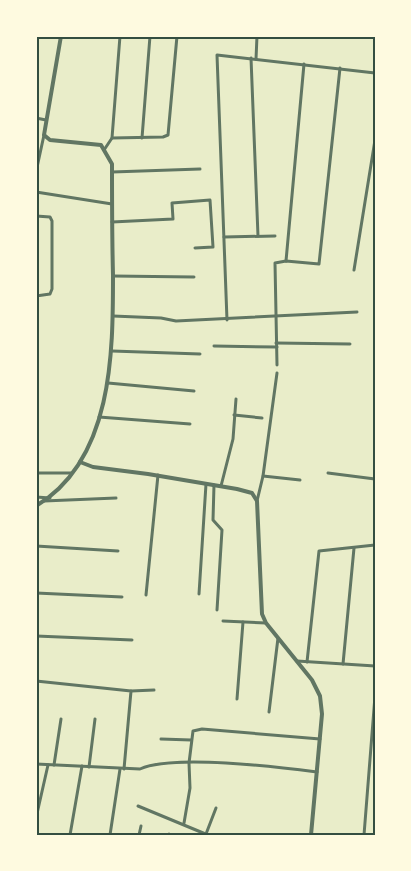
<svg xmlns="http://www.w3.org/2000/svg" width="411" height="871" font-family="Karla,sans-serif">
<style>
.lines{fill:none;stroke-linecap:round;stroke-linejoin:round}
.minor{stroke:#617663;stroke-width:3}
.tertiary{stroke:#617663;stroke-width:4}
.neatline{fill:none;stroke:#344e41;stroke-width:2}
</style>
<rect width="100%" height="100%" fill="#e9edc9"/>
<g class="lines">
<!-- minor -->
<g class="minor">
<path d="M251,58L258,236"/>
<path d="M256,59L257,36"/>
<path d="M36,118L46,120"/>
<path d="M112,138L163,137L168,135L177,36"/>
<path d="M142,138L150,36"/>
<path d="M104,150L112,138L120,36"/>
<path d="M36,172L44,135"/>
<path d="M112,172L200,169"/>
<path d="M36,192L112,204"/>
<path d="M36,216L50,217L52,221V289L50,294L36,296"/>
<path d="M112,222L173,219L172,203L210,200L213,247L195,248"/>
<path d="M224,237L275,236"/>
<path d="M286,261L304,64"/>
<path d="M354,270L375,140"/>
<path d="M113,276L194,277"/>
<path d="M113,316L161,318L176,321L357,312"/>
<path d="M227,320L217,55L375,73"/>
<path d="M276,343L350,344"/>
<path d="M214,346L277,347"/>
<path d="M112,351L200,354"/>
<path d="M277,365L275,263L286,261L319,264L340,68"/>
<path d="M108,383L194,391"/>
<path d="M234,415L262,418"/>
<path d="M99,417L190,424"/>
<path d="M36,473H71"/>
<path d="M328,473L375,479"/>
<path d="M263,476L300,480"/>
<path d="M214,485L213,520L222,530L217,610"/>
<path d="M221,486L233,439L236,399"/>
<path d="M36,497L50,498"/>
<path d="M44,501L116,498"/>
<path d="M257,501L263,476L277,373"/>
<path d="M36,546L118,551"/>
<path d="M36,593L122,597"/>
<path d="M199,594L206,484"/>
<path d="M146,595L158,475"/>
<path d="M223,621L266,623"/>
<path d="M36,636L132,640"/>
<path d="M297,661L375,666"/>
<path d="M307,662L319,551L375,545"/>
<path d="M343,664L354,548"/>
<path d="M36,681L131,691L124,769"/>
<path d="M131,691L154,690"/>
<path d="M237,699L243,622"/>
<path d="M269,712L278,638"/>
<path d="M161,739L191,740"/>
<path d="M36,764L140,769C173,754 277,767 317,772"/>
<path d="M54,765L61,719"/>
<path d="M89,767L95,719"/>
<path d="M138,806L208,835"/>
<path d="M36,818L48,765"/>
<path d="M184,823L190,788L189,763L193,731L202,729L320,739"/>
<path d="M206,834L216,808"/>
<path d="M70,835L82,766"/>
<path d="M110,835L120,769"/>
<path d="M139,835L141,826"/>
<path d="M169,835V834"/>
<path d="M364,835L375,696"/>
</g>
<!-- tertiary -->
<g class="tertiary">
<path d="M80,462L93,467L148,474L237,489L252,493L257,501L262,614L266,623L312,680L320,696L322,714L311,835"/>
<path d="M36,506C113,460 113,353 113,275C112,238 112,201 112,164L101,145L50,140L44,135L61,36"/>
</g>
</g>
<!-- border -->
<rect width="411" height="871" fill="none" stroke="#fefae0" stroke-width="75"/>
<rect x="38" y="38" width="336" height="796" class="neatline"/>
</svg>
